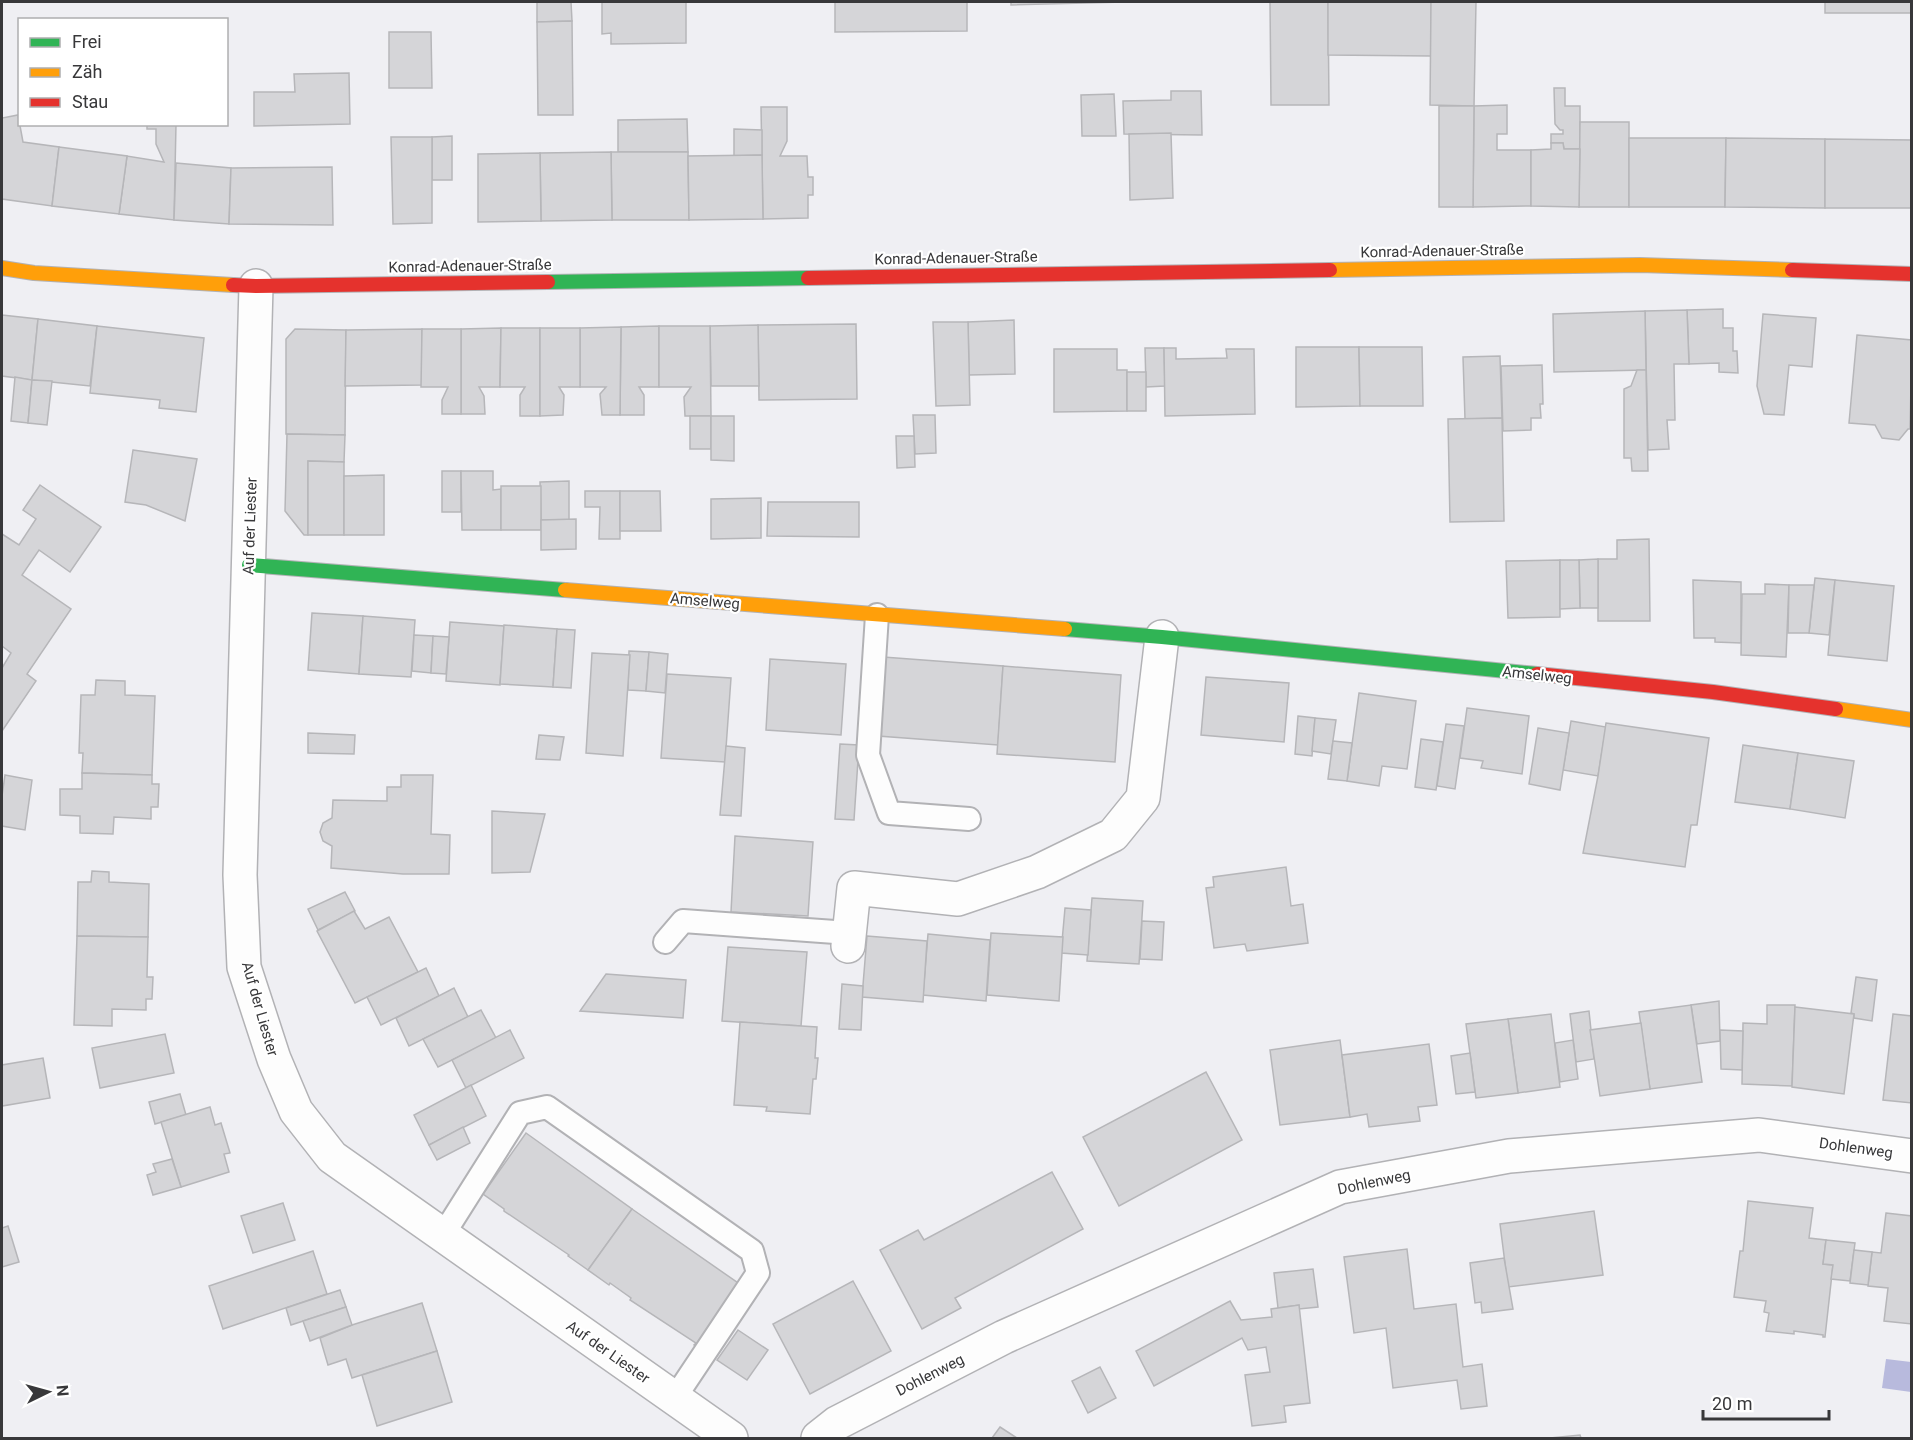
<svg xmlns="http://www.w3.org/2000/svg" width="1913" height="1440" font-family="Roboto,sans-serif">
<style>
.water{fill:#b8badd}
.building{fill:#d5d5d8;stroke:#b6b6b9;stroke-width:1.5}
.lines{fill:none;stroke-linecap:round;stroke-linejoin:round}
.lane-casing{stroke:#b2b2b5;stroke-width:26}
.street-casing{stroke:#b2b2b5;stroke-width:36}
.fast-casing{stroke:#b2b2b5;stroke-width:16}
.slow-casing{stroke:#b2b2b5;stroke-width:16}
.jam-casing{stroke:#b2b2b5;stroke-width:16}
.lane{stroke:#fdfdfd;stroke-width:22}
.street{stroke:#fdfdfd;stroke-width:33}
.fast{stroke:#30b455;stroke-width:14}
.slow{stroke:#ff9f0a;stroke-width:14}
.jam{stroke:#e5322d;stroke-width:14}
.labels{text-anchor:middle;stroke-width:4.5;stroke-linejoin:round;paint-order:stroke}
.street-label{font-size:15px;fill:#38383a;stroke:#fff}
</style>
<rect width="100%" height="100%" fill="#efeff3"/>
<!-- water -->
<path class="water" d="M1886,1359L1911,1362V1392L1882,1388Z"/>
<!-- building -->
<g class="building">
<path d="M537,2H571L572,21L537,22Z"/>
<path d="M602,2H686V43L611,44V33L602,34Z"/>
<path d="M835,2H967V31L835,32Z"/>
<path d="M1011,2H1125L1011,5Z"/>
<path d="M1270,2H1328L1329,105H1271Z"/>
<path d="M1328,2H1431V56L1328,55Z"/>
<path d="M1431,2H1476L1474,106L1430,105Z"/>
<rect x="1825" y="2" width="87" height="11"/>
<path d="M572,21L573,115H538L537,22Z"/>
<path d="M389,32H431L432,88H389Z"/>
<path d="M349,73L350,124L254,126V92H295L294,74Z"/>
<path d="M1554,88H1565V106H1580V149H1564L1563,143H1551V134H1563V130H1560L1555,124Z"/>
<path d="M1171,91H1201L1202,135L1124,134L1123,101L1171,100Z"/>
<path d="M1114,94L1116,136H1082L1081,95Z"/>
<path d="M1507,105V134H1497V150H1531V206L1473,207L1474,106Z"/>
<path d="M1439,106H1474L1473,207H1439Z"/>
<path d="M761,107H787V141L780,156H807L808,177H813V195H808V218L763,219Z"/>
<path d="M18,115L23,142L59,147L52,206L2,199V118Z"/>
<path d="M687,119L688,152H618V120Z"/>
<path d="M1580,122H1629V207H1579Z"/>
<path d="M147,124H176L174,220L119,214L127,156L164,162L156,144V129H147Z"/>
<path d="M734,129L762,130V155L734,156Z"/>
<path d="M1171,133L1173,198L1130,200L1129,134Z"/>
<path d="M452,136V180H432V137Z"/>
<path d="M391,137H432V223L393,224Z"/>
<path d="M1629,138H1726L1725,207H1629Z"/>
<path d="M1726,138L1825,139V208L1725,207Z"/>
<path d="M1825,139L1912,140V208H1825Z"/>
<path d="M1551,143H1563L1564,149H1580L1579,207L1531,206V150L1551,149Z"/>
<path d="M59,147L127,156L119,214L52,206Z"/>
<path d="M611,152H688L689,220H612Z"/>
<path d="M611,152L612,220L541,221L540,153Z"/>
<path d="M540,153L541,221L478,222V154Z"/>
<path d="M762,155L763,219L689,220L688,156Z"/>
<path d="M176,163L231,168L229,224L174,220Z"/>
<path d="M332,167L333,225L229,224L231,168Z"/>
<path d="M1723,309V328H1733V351H1737L1738,373L1719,372V363L1689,364L1687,310Z"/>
<path d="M1687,310L1689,364H1674L1675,420H1667L1669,449L1648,450L1645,311Z"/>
<path d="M1645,311L1646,370L1554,372L1553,314Z"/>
<path d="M1763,314L1816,318L1812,367L1789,365L1784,415L1764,414L1757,386Z"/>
<path d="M2,315L38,319L32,380L2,376Z"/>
<path d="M38,319L97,326L90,386L32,380Z"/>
<path d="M1014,320L1015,374L969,375L968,322Z"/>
<path d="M933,322H968L970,405L936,406Z"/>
<path d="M856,324L857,399L759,400L758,325Z"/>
<path d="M758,325L759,386H711L710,326Z"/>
<path d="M97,326L204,338L196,412L159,408L160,400L90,393Z"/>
<path d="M659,326V387H639L644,395V415H620L621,327Z"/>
<path d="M659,326H710L711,416H685L684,397L691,387H659Z"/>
<path d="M621,327L620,415H602L600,394L606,387H580V328Z"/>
<path d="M501,328L500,387H479L484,396L485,414H461V329Z"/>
<path d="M501,328H540V416H520V395L525,387H500Z"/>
<path d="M540,328H580V387H559L564,395L563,415L540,416Z"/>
<path d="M295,329L346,330L345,435L286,434V339Z"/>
<path d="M422,329V385L345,386L346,330Z"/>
<path d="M422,329H461V414H442V400L448,387H421Z"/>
<path d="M1857,335L1912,340L1910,429H1908L1899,440L1882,438L1875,425L1849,423Z"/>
<path d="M1296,347H1359L1360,406L1296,407Z"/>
<path d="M1359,347H1422L1423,406H1360Z"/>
<path d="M1145,348H1164L1165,386L1146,387Z"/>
<path d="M1164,348H1176V359L1227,358L1226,349H1254L1255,414L1165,416Z"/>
<path d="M1054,349H1117V370H1127V411L1054,412Z"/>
<path d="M1500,356L1502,418L1465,419L1463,357Z"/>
<path d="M1542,365L1543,404H1540L1541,418H1531V430L1503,431L1501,366Z"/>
<path d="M1637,370H1646L1648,471H1632L1631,458H1624V389L1631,386Z"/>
<rect x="1127" y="372" width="19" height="39"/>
<path d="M15,377L32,380L28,423L11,421Z"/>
<path d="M32,380L52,381L47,425L28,423Z"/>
<path d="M913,415H935L936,453L915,454Z"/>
<rect x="690" y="416" width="21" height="33"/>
<path d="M711,416H734V461L711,460Z"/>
<path d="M1502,418L1504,521L1450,522L1448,419Z"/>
<path d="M287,434L345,435L344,462L308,461V535H304L285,511Z"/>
<path d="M896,436H914L915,467L897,468Z"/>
<path d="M133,450L197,459L185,521L146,505L125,502Z"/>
<path d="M308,461L344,462V535H308Z"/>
<rect x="442" y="471" width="19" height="41"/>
<path d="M461,471H493V490L501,489V530H462Z"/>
<path d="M384,475V535H344V476Z"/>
<path d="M569,481V520H541L540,482Z"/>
<path d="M40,485L101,527L70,572L39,550L22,575L71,609L27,674L36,681L2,731V668L11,653L2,646V534L19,545L36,519L23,510Z"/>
<rect x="501" y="486" width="40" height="44"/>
<path d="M585,491H620V539H599L600,507H585Z"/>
<path d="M620,491H660L661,531H620Z"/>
<path d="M761,498V538L711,539V499Z"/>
<path d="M768,502H859V537L767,536Z"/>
<path d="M576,519V549L541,550V520Z"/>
<path d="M1649,539L1650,621H1598V559H1617V540Z"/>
<path d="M1598,559V608H1580L1579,560Z"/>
<path d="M1560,560V617L1508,618L1506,561Z"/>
<path d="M1560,560H1579L1580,608L1560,609Z"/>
<path d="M1815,578L1835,580L1829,635L1809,633Z"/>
<path d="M1693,580L1741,582V643L1715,642V638H1694Z"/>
<path d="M1835,580L1894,586L1887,661L1828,655Z"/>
<path d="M1765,584L1789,585L1786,657L1741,655L1742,594H1765Z"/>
<path d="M1789,585H1814L1809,633H1788Z"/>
<path d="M312,613L363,616L359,674L308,670Z"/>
<path d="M363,616L415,620L411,677L359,674Z"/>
<path d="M450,622L504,626L500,685L446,681Z"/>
<path d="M504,625L557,629L553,687L500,684Z"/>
<path d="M557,629L575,630L571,688L553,687Z"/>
<path d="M414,635L433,636L431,673L412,671Z"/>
<path d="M433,636L449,637L446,674L431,673Z"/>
<path d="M629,651L649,652L646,691L628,690Z"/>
<path d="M649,652L668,654L665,693L646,691Z"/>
<path d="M592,653L630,655L623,756L586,753Z"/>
<path d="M883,657L1003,666L998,745L878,736Z"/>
<path d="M770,659L846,664L841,735L766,730Z"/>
<path d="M1003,666L1121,675L1115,762L997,754Z"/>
<path d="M667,674L731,678L725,762L661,758Z"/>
<path d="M1206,677L1289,683L1284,742L1201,735Z"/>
<path d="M96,680L125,681V695L155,696L152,775L82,773L83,753H79L81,695H95Z"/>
<path d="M1359,693L1416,701L1407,769L1382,766L1379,786L1347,781Z"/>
<path d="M1467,708L1529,716L1522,774L1481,768L1483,761L1460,758Z"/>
<path d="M1298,716L1315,718L1312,756L1295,754Z"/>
<path d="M1315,718L1336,720L1331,754L1312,751Z"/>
<path d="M1571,721L1606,727L1598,776L1563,770Z"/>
<path d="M1606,723L1709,738L1697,825H1691L1685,867L1583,853L1598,776Z"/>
<path d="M1446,724L1464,726L1455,789L1437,786Z"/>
<path d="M1538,728L1569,733L1560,790L1529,784Z"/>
<path d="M308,733L355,735L354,754L308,753Z"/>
<path d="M539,735L564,737L560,760L536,759Z"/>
<path d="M1421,739L1443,742L1436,790L1415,787Z"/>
<path d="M1333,741L1352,743L1347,781L1328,779Z"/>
<path d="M840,744L859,745L854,820L835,819Z"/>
<path d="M1743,745L1798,753L1790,809L1735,802Z"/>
<path d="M726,746L745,748L741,816L720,815Z"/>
<path d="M1798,753L1854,761L1845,818L1790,809Z"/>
<path d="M82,773L152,775V784H159L158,807H151V819L114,817L113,834L80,833V816L60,815V789H82Z"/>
<path d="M5,775L32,780L25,830L2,826V796Z"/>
<path d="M401,775H433L431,834L450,835L449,874H403L331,868L332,846L323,841L320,832L323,823L332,818L333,800L387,801V787H401Z"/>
<path d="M492,811L545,814L530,872L492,873Z"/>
<path d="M735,836L813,842L808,916L731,912Z"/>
<path d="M1286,867L1291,906L1303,904L1308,943L1247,951L1245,944L1214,948L1206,888L1214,887L1213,877Z"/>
<path d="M92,871L109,872V882L149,884L148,937L77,936L78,882H91Z"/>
<path d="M345,892L355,911L318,930L308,909Z"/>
<path d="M1092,898L1143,901L1139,964L1087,961Z"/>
<path d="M1065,908L1091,910L1088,955L1061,953Z"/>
<path d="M354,911L365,929L389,917L418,972L355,1003L317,931Z"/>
<path d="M1142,921L1164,922L1162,960L1140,959Z"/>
<path d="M991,933L1063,937L1059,1001L987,995Z"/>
<path d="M928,934L990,940L986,1001L923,995Z"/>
<path d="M77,936L148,937L147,977H153L152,999H146V1010L112,1009V1026L74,1025Z"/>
<path d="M867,936L927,941L923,1002L862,997Z"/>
<path d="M728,947L807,952L801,1026L722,1021Z"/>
<path d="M426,968L439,996L381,1025L367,997Z"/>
<path d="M606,974L686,980L683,1018L580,1011Z"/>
<path d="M1856,977L1877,980L1872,1021L1854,1018V1014L1851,1013Z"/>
<path d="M842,984L863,986L861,1030L839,1029Z"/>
<path d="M454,988L468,1017L409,1046L396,1018Z"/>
<path d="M1719,1001L1720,1041L1697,1044L1691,1005Z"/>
<path d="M1691,1005L1702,1082L1650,1089L1639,1012Z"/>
<path d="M1767,1005H1795L1792,1086L1742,1084L1743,1023L1767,1024Z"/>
<path d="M1795,1007L1854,1014L1844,1094L1792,1087Z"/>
<path d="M481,1010L496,1038L438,1067L423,1039Z"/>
<path d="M1589,1011L1594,1059L1576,1062L1570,1014Z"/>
<path d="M1551,1014L1560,1087L1518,1093L1508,1019Z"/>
<path d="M1893,1014L1912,1016V1103L1883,1100Z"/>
<path d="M1508,1019L1518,1093L1476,1098L1466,1024Z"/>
<path d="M740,1022L817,1027L815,1058H818L816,1079H813L810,1114L766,1111L767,1107L734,1105Z"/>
<path d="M1641,1023L1650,1089L1600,1096L1590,1030Z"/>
<path d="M510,1030L524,1058L466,1088L452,1060Z"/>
<path d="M1720,1030L1743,1031L1742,1070L1721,1069Z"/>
<path d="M165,1034L174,1073L100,1088L92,1048Z"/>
<path d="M1340,1040L1350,1117L1280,1125L1270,1050Z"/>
<path d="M1573,1040L1578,1079L1560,1082L1555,1043Z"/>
<path d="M1429,1044L1437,1105L1418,1107L1420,1121L1369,1127L1367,1114L1350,1117L1342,1055Z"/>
<path d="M1470,1053L1475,1092L1456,1094L1451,1056Z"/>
<path d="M43,1058L50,1098L2,1106V1065Z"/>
<path d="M1206,1072L1242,1140L1119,1206L1083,1137Z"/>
<path d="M471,1085L486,1116L429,1145L414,1115Z"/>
<path d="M180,1094L186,1115L155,1124L149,1102Z"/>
<path d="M210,1107L215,1125L221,1123L230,1153L224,1154L229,1172L181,1187L161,1122Z"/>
<path d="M463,1127L470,1143L437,1160L429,1145Z"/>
<path d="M526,1133L632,1209L588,1270L568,1256L569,1255L504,1211V1209L483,1194Z"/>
<path d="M172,1159L181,1187L153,1195L147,1175L156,1172L153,1164Z"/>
<path d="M1052,1172L1083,1229L955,1298L961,1308L922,1329L880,1250L918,1230L924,1240Z"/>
<path d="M1748,1201L1813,1208L1809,1238L1826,1240L1823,1264L1833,1265L1825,1337H1823V1335L1794,1331V1334L1766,1331L1769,1313L1764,1312L1766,1301L1734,1297L1740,1251H1743Z"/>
<path d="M283,1203L295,1240L253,1253L241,1216Z"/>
<path d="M632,1209L741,1285L697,1347L694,1345L696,1343L630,1300L631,1298L610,1283L609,1285L588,1270Z"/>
<path d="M1594,1211L1603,1275L1508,1287L1500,1224Z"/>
<path d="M1886,1213L1912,1216V1324L1884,1321L1888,1288L1868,1286L1872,1252L1881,1253Z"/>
<path d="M8,1226L19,1262L2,1267V1228Z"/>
<path d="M1826,1240L1855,1243L1850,1281L1831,1279L1833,1265L1823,1264Z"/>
<path d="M1407,1249L1414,1309L1456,1304L1463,1367L1482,1364L1487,1406L1461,1409L1457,1380L1393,1388L1386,1328L1354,1333L1344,1257Z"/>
<path d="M1854,1250L1872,1252L1868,1285L1850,1283Z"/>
<path d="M313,1251L327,1294L223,1329L209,1286Z"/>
<path d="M1504,1258L1513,1309L1482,1313L1481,1302L1475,1303L1470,1263Z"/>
<path d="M1313,1269L1318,1307L1299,1309V1305L1278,1308L1274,1273Z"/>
<path d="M853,1281L891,1351L810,1394L773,1324Z"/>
<path d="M340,1290L346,1307L291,1325L286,1308Z"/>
<path d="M1230,1301L1241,1320L1272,1317L1271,1309L1299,1305L1310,1403L1284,1406L1286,1422L1252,1426L1245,1375L1270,1372L1266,1347L1248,1350L1242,1338L1154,1386L1136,1351Z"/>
<path d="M422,1303L437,1351L352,1378L346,1359L328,1365L320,1338L352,1325Z"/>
<path d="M346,1307L352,1325L310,1341L303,1321Z"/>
<path d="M738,1330L768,1350L747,1380L717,1360Z"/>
<path d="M437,1351L452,1402L377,1426L362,1375Z"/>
<path d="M1100,1367L1116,1398L1088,1413L1072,1381Z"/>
<path d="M1000,1427L1017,1438H992Z"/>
<path d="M1580,1435L1581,1438H1550Z"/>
</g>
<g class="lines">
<defs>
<g id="lane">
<path d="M877,615L868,755L889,813L969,819"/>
<path d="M665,942L683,921L849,933"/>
<path d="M443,1235L520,1113L547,1107L752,1251L758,1273L674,1399"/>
</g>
<g id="street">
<path d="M256,286L240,875L244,967L274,1059L296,1111L332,1157L731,1438"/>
<path d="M848,946L854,888L958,899L1037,872L1113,835L1143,798L1162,637"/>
<path d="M818,1438L837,1423L1004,1337L1340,1187L1509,1156L1759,1135L1912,1156"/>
</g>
<g id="fast">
<path d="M548,282L808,278"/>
<path d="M249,565L565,590"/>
<path d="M1065,629L1162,637L1537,674"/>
</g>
<g id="slow">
<path d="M2,268L34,273L233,285"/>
<path d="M1330,270L1640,265L1792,270"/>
<path d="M565,590L1065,629"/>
<path d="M1836,709L1912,720"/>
</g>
<g id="jam">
<path d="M1792,270L1912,274"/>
<path d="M808,278L1330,270"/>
<path d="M233,285L256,286L548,282"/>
<path d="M1537,674L1713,692L1836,709"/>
</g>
</defs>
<!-- lane casing -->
<use href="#lane" class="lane-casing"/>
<!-- street casing -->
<use href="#street" class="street-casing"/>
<!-- fast casing -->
<use href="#fast" class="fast-casing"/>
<!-- slow casing -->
<use href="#slow" class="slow-casing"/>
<!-- jam casing -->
<use href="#jam" class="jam-casing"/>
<!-- lane -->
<use href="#lane" class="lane"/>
<!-- street -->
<use href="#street" class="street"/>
<!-- fast -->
<use href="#fast" class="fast"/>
<!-- slow -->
<use href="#slow" class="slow"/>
<!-- jam -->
<use href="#jam" class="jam"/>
</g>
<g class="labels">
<!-- street labels -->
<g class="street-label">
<text transform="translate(1442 251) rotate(-1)" y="5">Konrad-Adenauer-Straße</text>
<text transform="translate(956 258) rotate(-1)" y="5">Konrad-Adenauer-Straße</text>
<text transform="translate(470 266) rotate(-1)" y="5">Konrad-Adenauer-Straße</text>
<text transform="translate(250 526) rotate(-88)" y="5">Auf der Liester</text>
<text transform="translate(705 601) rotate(5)" y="5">Amselweg</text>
<text transform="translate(1537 675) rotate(6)" y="5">Amselweg</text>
<text transform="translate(260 1009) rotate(74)" y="5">Auf der Liester</text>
<text transform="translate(1856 1148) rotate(8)" y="5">Dohlenweg</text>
<text transform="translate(1374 1182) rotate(-12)" y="5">Dohlenweg</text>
<text transform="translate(608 1352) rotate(35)" y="5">Auf der Liester</text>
<text transform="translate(930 1375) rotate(-27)" y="5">Dohlenweg</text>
</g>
</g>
<!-- border -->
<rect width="1913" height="1440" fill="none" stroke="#38383a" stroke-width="6"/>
<!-- legend -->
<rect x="18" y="18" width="210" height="108" fill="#ffffff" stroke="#afafb0" stroke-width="1.5"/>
<rect x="30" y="38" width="30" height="9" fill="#30b455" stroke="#afafb0" stroke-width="1.5"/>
<text x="72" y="48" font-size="18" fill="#38383a">Frei</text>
<rect x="30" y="68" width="30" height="9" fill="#ff9f0a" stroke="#afafb0" stroke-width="1.5"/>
<text x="72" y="78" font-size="18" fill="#38383a">Zäh</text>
<rect x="30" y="98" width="30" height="9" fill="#e5322d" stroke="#afafb0" stroke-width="1.5"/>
<text x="72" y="108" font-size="18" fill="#38383a">Stau</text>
<!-- north arrow -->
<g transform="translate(48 1392) rotate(85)" stroke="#ffffff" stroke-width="4.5" paint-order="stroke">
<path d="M0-4.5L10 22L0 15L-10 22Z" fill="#38383a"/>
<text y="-9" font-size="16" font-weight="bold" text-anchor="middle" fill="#38383a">N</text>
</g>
<!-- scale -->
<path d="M1703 1410v9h126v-9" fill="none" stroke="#38383a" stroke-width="3"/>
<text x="1712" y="1410" font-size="18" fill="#38383a" stroke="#ffffff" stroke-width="4.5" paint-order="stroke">20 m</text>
</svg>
